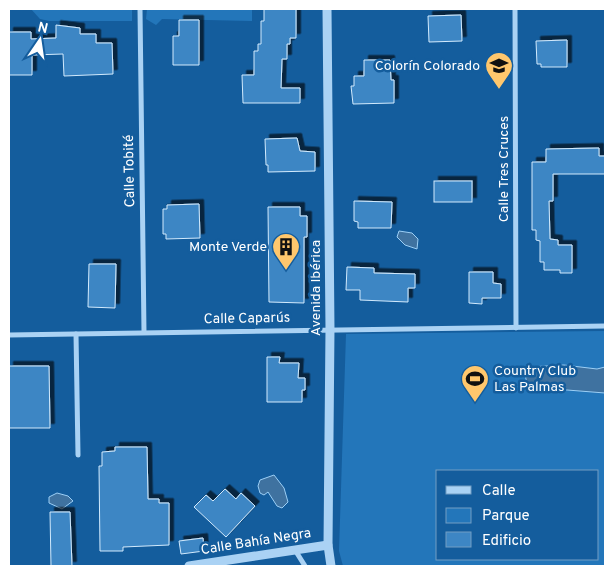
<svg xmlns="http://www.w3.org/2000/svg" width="614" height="575" font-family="Overpass,sans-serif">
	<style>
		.green { fill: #2376ba; fill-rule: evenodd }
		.water { fill: #3f72a0; stroke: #9ccff6 }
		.building { fill: #3d86c4; stroke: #d2eafd; filter: url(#shadow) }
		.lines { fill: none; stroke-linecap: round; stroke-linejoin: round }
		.minor { stroke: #aad2f4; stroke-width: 5 }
		.tertiary { stroke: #aad2f4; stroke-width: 9 }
		.labels { text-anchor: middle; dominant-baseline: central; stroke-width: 5; stroke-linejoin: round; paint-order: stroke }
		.poi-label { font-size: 14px; fill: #fff; stroke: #145d9d; text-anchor: end }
		.street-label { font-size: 14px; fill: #fff; stroke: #145d9d }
	</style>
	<defs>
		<filter id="shadow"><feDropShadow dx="4.5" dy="-4.5" stdDeviation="0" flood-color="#0009"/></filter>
	</defs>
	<rect width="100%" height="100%" fill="#145d9d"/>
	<g class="green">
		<path d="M31 9H132V21H49L40 19Z"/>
		<path d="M147 9H252V21L162 19 156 25 146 19Z"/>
		<path d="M605 331V566H343L339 551 346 334ZM438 471H598V559H438Z"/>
	</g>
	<g class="water">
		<path d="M399 231 412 233 418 239 417 249 405 245 397 237Z"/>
		<path d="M564 365 597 369 605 367V393L529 387C525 379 524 374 529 367Z"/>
		<path d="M274 475 284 488 288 502 282 508 277 506 268 492 264 495 260 493 258 486 260 480Z"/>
		<path d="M57 493 68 496 73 501 62 509 49 503V497Z"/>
	</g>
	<g class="building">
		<path d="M264 9H296V38H290V44H287V59H282L281 88H300V103H243L242 75H254V51H258V44H261V21H264Z"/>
		<path d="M461 15 462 41 429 42 428 16Z"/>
		<path d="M179 20H199V65H173V36H179Z"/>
		<path d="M56 25 80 28V34H96V43H112L113 74 64 76 63 54 32 55V75H9V32H31V39L56 38Z"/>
		<path d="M567 40V67H541V64H537L536 41Z"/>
		<path d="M364 60H390L391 80H394V103L353 104 351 86H354V76H364Z"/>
		<path d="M297 138 300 151 315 152V171L268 172V165H266L265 139Z"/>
		<path d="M599 148V156H605V174H553V201H549L550 239 558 240V245H572V273H560V270H544V262H540V241L536 240V230H532V162H546V149Z"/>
		<rect x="434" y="181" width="38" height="21"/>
		<path d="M354 201 392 202 391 228H358V222L354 221Z"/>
		<path d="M199 204 200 238 166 239V234H163V209H167V205Z"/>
		<path d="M268 207H300V216H307V237H304V303L269 302Z"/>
		<path d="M89 264H116L115 308 88 307Z"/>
		<path d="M347 267 374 268V273L415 274V288H408V302L360 300V290H346Z"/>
		<path d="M469 272H493V283L501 284V298H482V304L469 303Z"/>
		<path d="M267 357H280L279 363H299L298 378H305V390H302V402H267Z"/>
		<path d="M9 366H49L50 428H9Z"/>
		<path d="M115 447H147L148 499H159V503H169V545L123 547V551H100L99 466H102V452L115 451Z"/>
		<path d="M225 489 236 499 241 493 255 506 226 537 194 507 206 495 213 501Z"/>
		<path d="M50 512H70L72 566H51Z"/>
		<path d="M203 538 204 551 181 554 179 541Z"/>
	</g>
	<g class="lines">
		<g class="minor">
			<path d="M140 9 144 332"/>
			<path d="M515 9 516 328"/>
			<path d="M76 334 78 455"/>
			<path d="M9 335 605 326"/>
			<path d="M295 550 305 566"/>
		</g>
		<g class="tertiary">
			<path d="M327 9 330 329 328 545 331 566"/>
			<path d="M189 566 328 545"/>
		</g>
	</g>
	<defs>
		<symbol id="school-pin" viewBox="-11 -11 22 30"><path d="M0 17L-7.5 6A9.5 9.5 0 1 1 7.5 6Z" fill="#ffc76d" stroke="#145d9d"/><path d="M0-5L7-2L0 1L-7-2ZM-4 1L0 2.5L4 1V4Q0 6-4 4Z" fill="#111"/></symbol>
		<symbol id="building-pin" viewBox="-11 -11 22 30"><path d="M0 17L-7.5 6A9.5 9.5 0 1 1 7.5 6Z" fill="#ffc76d" stroke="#145d9d"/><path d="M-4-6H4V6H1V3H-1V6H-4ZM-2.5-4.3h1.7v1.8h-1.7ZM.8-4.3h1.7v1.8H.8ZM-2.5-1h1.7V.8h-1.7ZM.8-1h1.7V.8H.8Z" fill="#111"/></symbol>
		<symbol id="stadium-pin" viewBox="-11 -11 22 30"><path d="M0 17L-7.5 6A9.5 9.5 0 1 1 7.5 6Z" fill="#ffc76d" stroke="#145d9d"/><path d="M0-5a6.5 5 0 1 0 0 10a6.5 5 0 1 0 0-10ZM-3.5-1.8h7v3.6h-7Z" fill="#111"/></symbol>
	</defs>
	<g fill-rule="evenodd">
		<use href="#school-pin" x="483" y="50" width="32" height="43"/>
		<use href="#building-pin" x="270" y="231" width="32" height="43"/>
		<use href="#stadium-pin" x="459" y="363" width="32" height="43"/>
	</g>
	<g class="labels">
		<g class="poi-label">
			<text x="480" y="66">Colorín Colorado</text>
			<text x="267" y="247">Monte Verde</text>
			<text x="494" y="371" text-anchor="start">Country Club<tspan x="494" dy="16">Las Palmas</tspan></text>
		</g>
		<g class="street-label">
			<text transform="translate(504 169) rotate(-90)">Calle Tres Cruces</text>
			<text transform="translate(130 171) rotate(-91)">Calle Tobité</text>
			<text transform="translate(316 288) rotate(-90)">Avenida Ibérica</text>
			<text transform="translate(247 319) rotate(-1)">Calle Caparús</text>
			<text transform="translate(256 542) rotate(-9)">Calle Bahía Negra</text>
		</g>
	</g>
	<rect width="614" height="575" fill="none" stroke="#ffffff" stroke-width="20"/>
	<rect x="436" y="470" width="162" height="90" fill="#145d9d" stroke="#729ec4"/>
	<rect x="446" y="486" width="25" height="8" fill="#aad2f4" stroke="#729ec4"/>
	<text x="482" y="495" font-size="15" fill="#ffffff">Calle</text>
	<rect x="446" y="508" width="25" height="15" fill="#2376ba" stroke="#729ec4"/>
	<text x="482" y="520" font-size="15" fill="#ffffff">Parque</text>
	<rect x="446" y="532" width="25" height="15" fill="#3d86c4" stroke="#729ec4"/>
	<text x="482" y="545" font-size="15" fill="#ffffff">Edificio</text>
	<g transform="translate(40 40) rotate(13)" stroke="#145d9d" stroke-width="4" paint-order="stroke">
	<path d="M0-4L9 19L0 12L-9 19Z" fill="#ffffff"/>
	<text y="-8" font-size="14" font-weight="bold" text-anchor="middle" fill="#ffffff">N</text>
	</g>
</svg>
